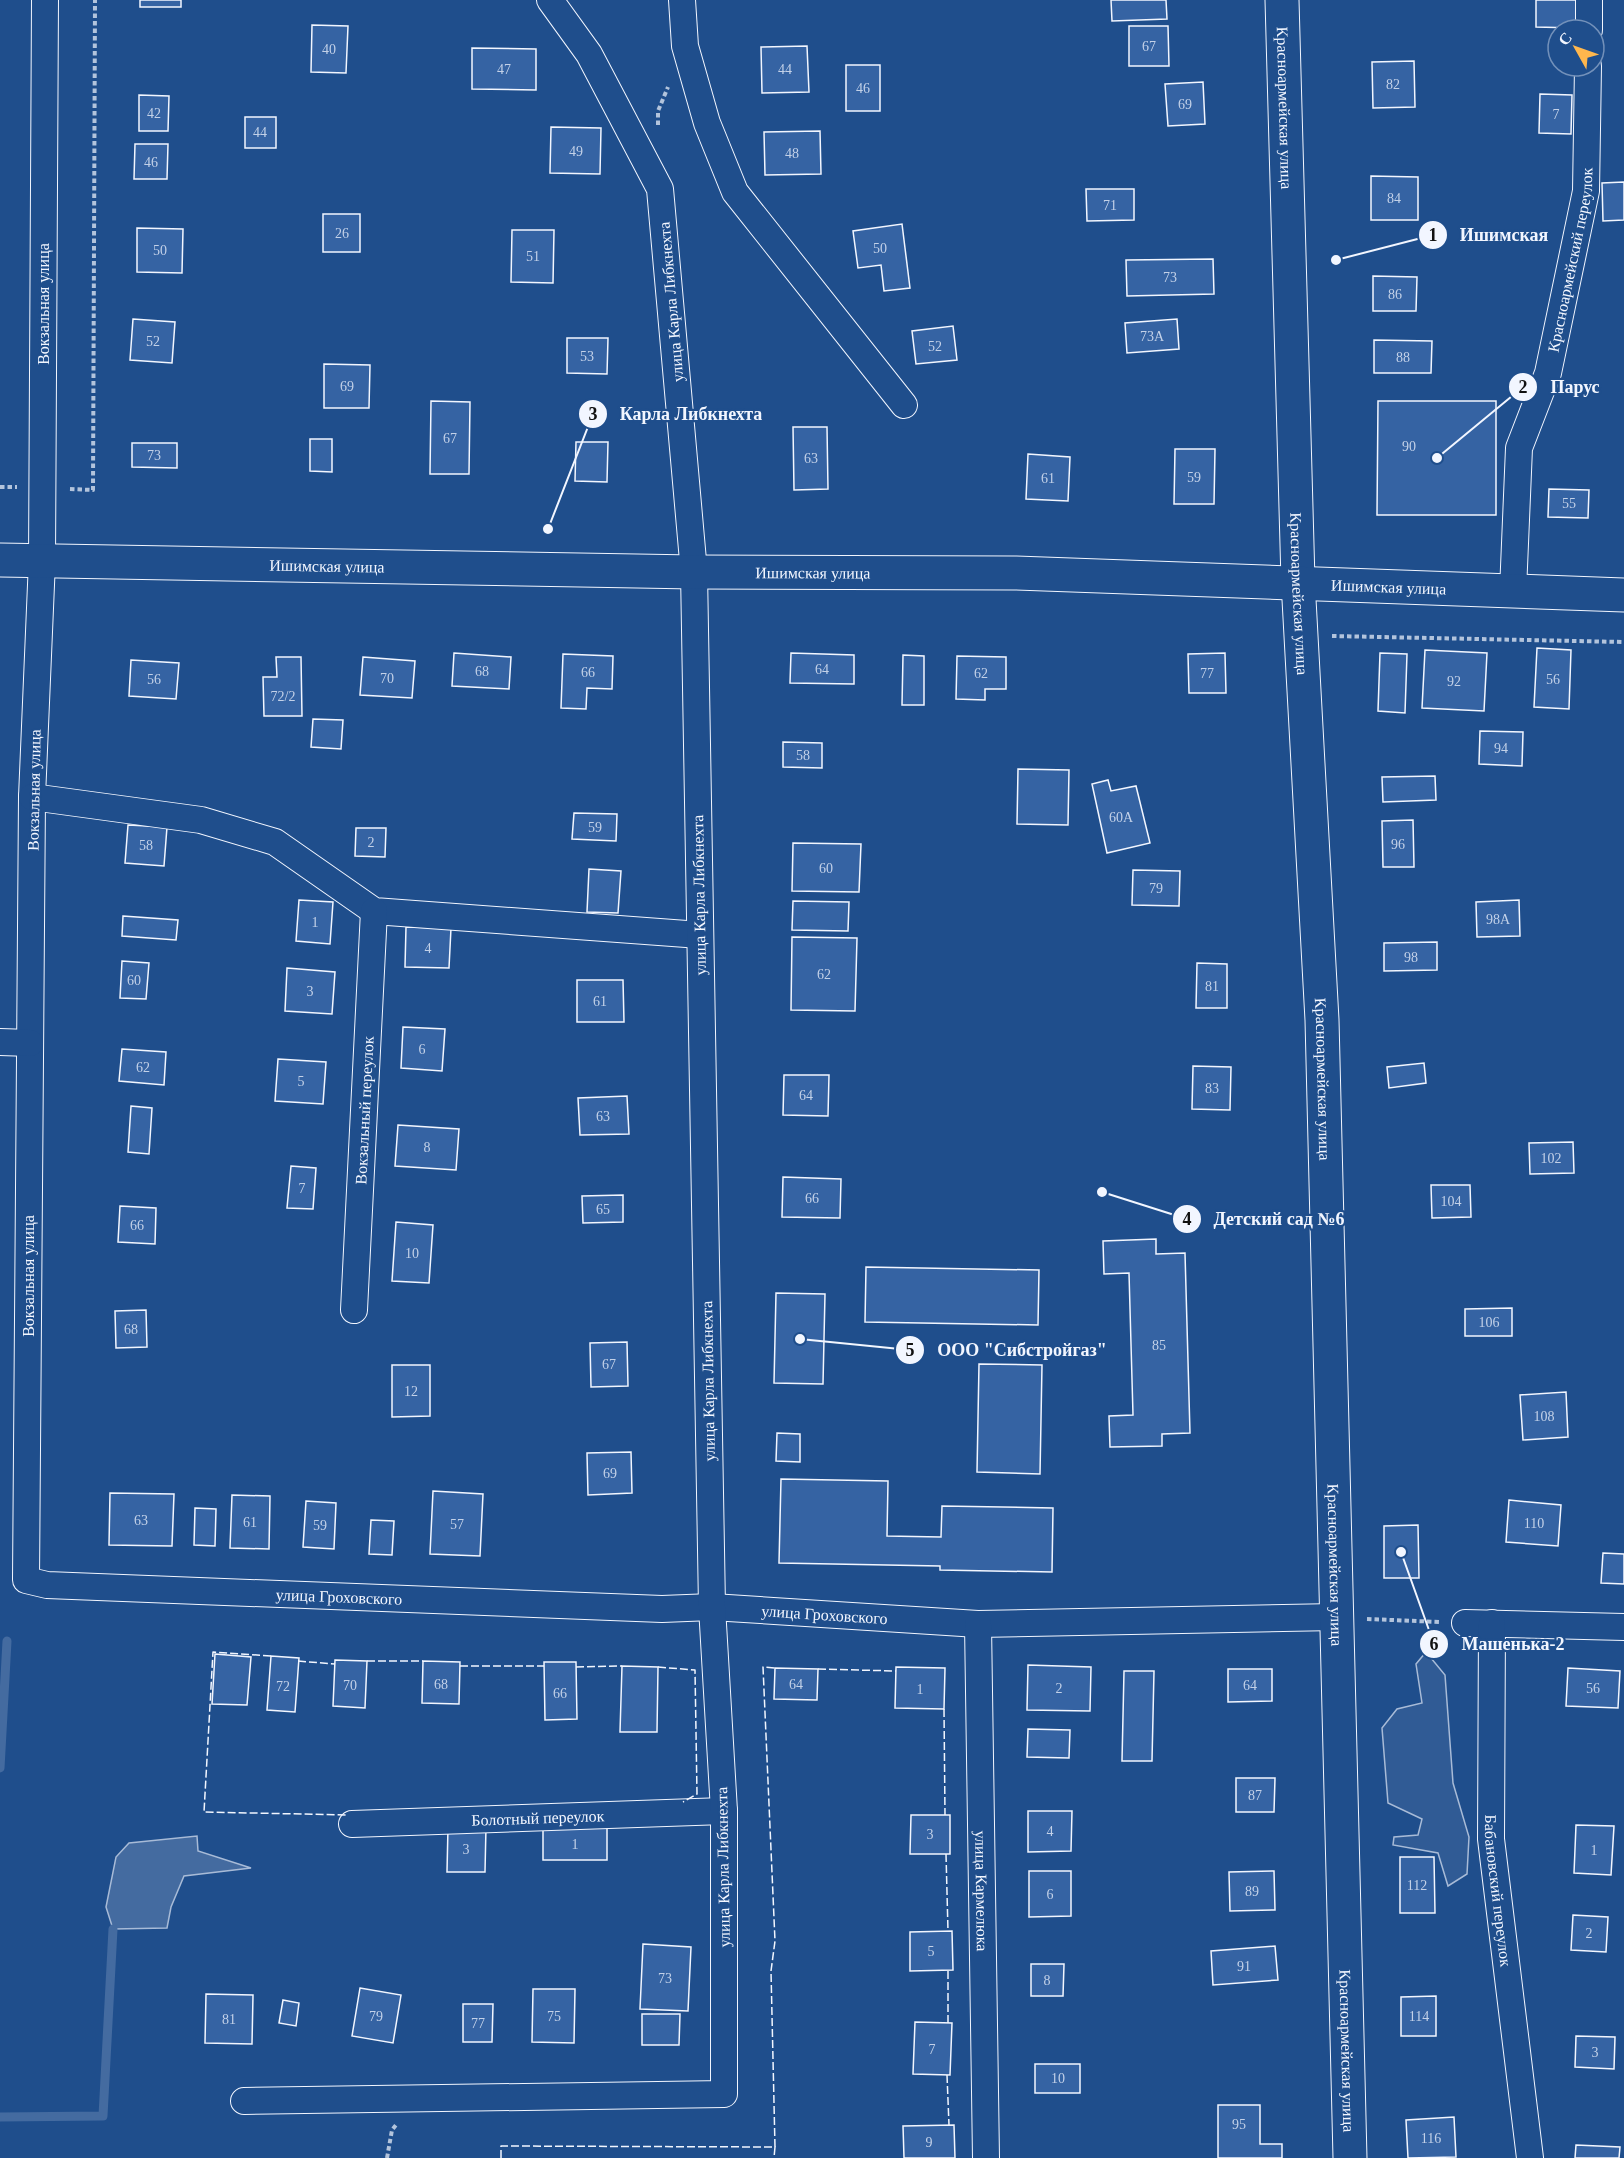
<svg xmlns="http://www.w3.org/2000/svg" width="1624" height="2158" font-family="'Times New Roman',serif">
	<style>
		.built { fill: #305b95; stroke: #a8bbd7; stroke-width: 1.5 }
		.water { fill: #446ba0; stroke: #a8bbd7; stroke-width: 1.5 }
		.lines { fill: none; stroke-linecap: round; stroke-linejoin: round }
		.stream { stroke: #446ba0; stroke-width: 9 }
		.building { fill: #3563a3; stroke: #f2f6ff; stroke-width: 1.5 }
		.street-casing { stroke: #f2f6ff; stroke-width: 28 }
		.secondary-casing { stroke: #f2f6ff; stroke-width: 35 }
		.path { stroke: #b3c4dc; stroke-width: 4; stroke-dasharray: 4.5 3; stroke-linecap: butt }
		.street { stroke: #1f4e8c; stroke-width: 26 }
		.secondary { stroke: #1f4e8c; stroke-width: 33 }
		.fence { stroke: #f2f6ff; stroke-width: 1.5; stroke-dasharray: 8 3; stroke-linecap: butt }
		.labels { text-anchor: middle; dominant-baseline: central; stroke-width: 4.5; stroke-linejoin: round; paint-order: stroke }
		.number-label { font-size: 14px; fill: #c3d1e8 }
		.street-label { font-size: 16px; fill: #f2f6ff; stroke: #1f4e8c }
		.leader { fill: none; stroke: #f2f6ff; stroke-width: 2 }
		.callout-dot { fill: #f2f6ff; stroke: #1f4e8c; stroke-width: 2 }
		.mark-label { font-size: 18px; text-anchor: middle; font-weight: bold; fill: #111 }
		.callout-label { font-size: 18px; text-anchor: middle; font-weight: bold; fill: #f2f6ff; stroke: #1f4e8c; stroke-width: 4.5; stroke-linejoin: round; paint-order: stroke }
	</style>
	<rect width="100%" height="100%" fill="#1f4e8c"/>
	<path class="built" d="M1426 1652 1445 1675 1453 1783 1469 1837 1467 1874 1448 1886 1438 1853 1393 1845 1394 1837 1418 1835 1422 1819 1388 1803 1382 1728 1397 1709 1422 1703 1416 1664Z"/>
	<path class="water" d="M197 1836 198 1851 251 1868 184 1876 171 1907 167 1928 113 1929 106 1907 116 1857 129 1843Z"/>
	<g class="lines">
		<g class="stream">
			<path d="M0 1768 7 1641"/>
			<path d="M0 2117 103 2116 113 1929"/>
		</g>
	</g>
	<g class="building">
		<rect x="140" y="0" width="41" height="7"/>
		<path d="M1111 0H1166L1167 19 1112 21Z"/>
		<path d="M1536 0H1577L1576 28 1536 27Z"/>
		<path d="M312 25 348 26 346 73 311 72Z"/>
		<path d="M1129 26H1168L1169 66H1129Z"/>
		<path d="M807 46 809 92 762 93 761 47Z"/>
		<path d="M472 48 536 49V90L472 89Z"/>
		<path d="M1414 61 1415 107 1373 108 1372 62Z"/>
		<rect x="846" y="65" width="34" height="46"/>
		<path d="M1203 82 1205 124 1168 126 1165 84Z"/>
		<path d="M1540 94 1572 95 1571 134 1539 133Z"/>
		<path d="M139 95 169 96 168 131H139Z"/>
		<rect x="245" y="117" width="31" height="31"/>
		<path d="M551 127 601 128 600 174 550 173Z"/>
		<path d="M820 131 821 174 765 175 764 132Z"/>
		<path d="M135 144H168L167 179H134Z"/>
		<path d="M1371 176 1418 177V220H1371Z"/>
		<path d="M1624 182V220L1603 221 1602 183Z"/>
		<path d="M1086 189H1134V220L1087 221Z"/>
		<rect x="323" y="214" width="37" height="38"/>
		<path d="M902 224 910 288 884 291 881 265 858 268 853 231Z"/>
		<path d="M137 228 183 229 182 273 137 272Z"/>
		<path d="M512 230H554L553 283 511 282Z"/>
		<path d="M1213 259 1214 294 1127 296 1126 260Z"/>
		<path d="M1373 276 1417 277 1416 311H1373Z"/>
		<path d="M133 319 175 322 172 363 130 360Z"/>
		<path d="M1177 319 1179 349 1127 353 1125 323Z"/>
		<path d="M953 326 957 360 916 364 912 331Z"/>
		<path d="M567 338H608L607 374 567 373Z"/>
		<path d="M1374 340 1432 341 1431 373H1374Z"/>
		<path d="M324 364 370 365 369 408H324Z"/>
		<path d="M431 401 470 402 469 474H430Z"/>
		<path d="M1378 401H1496V515H1377Z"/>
		<path d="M793 427H827L828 489 794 490Z"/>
		<path d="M310 439H332V472L310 471Z"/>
		<path d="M576 442H608L607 482 575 481Z"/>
		<path d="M132 443H177V468L132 467Z"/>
		<path d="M1175 449H1215L1214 504H1174Z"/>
		<path d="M1028 454 1070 457 1068 501 1026 499Z"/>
		<path d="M1549 489 1589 490 1588 518 1548 517Z"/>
		<path d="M1537 648 1571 650 1569 709 1534 707Z"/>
		<path d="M1425 650 1487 653 1484 711 1422 708Z"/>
		<path d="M454 653 511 657 509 689 452 686Z"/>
		<path d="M791 653 854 655V684L790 683Z"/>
		<path d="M1225 653 1226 693H1189L1188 654Z"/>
		<path d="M1380 653 1407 654 1405 713 1378 711Z"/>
		<path d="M563 654 613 656 612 689 587 688 586 709 561 708Z"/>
		<path d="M903 655 924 656V705H902Z"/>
		<path d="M957 656 1006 657V689H985V700L956 699Z"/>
		<path d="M276 657H301L302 716H264L263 677H277Z"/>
		<path d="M363 657 415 661 412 698 360 695Z"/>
		<path d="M131 660 179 663 176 699 129 696Z"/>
		<path d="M313 719 343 720 341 749 311 747Z"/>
		<path d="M1480 731 1523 732 1522 766 1479 764Z"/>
		<path d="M783 742 822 743V768L783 767Z"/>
		<path d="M1018 769 1069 770 1068 825 1017 824Z"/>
		<path d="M1435 776 1436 800 1383 802 1382 777Z"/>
		<path d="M1108 780 1111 791 1136 786 1150 843 1107 853 1092 784Z"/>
		<path d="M574 813 617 814 616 841 572 839Z"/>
		<path d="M1413 820 1414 867H1383L1382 821Z"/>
		<path d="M128 825 167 827 164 866 125 863Z"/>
		<path d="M356 828H386L385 857 355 856Z"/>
		<path d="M793 843 861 844 859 892 792 891Z"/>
		<path d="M589 869 621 871 618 913 587 912Z"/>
		<path d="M1133 870 1180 871 1179 906 1132 905Z"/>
		<path d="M299 900 333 902 330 944 296 941Z"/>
		<path d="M1519 900 1520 936 1477 937 1476 902Z"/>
		<path d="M793 901 849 902 848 931 792 930Z"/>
		<path d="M123 916 178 920 176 940 122 936Z"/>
		<path d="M406 927 451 928 449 968 405 967Z"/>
		<path d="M792 937 857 938 855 1011 791 1010Z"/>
		<path d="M1437 942V970L1384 971V943Z"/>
		<path d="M122 961 149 963 146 999 120 998Z"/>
		<path d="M1197 963 1227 964V1008H1196Z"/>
		<path d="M287 968 335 972 332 1014 285 1011Z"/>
		<path d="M577 980H623L624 1022H577Z"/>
		<path d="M403 1027 445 1029 442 1071 401 1068Z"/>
		<path d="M122 1049 166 1052 164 1085 119 1081Z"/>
		<path d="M278 1059 326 1062 323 1104 275 1101Z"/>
		<path d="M1424 1063 1426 1083 1389 1088 1387 1067Z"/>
		<path d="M1193 1066 1231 1067 1230 1110 1192 1109Z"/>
		<path d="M784 1075H829L828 1116 783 1115Z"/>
		<path d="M627 1096 629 1134 580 1135 578 1098Z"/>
		<path d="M131 1106 152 1108 149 1154 128 1152Z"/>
		<path d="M398 1125 459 1129 456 1170 395 1166Z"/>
		<path d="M1573 1142 1574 1173 1530 1174 1529 1143Z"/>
		<path d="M291 1166 316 1168 313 1209 287 1208Z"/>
		<path d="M783 1177 841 1179 840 1218 782 1217Z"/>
		<path d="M1431 1185H1470L1471 1217 1432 1218Z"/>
		<path d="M623 1195V1222L583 1223 582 1196Z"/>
		<path d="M120 1206 156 1208 155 1244 118 1242Z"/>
		<path d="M396 1222 433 1225 429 1283 392 1281Z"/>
		<path d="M1156 1239V1254L1185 1253 1190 1433 1162 1434V1446L1110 1447 1109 1416 1133 1415 1129 1273 1104 1274 1103 1241Z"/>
		<path d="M866 1267 1039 1270 1038 1325 865 1322Z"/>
		<path d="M776 1293 825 1294 823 1384 774 1383Z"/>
		<path d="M1512 1308V1336H1465V1309Z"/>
		<path d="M146 1310 147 1347 116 1348 115 1311Z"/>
		<path d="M627 1342 628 1386 591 1387 590 1343Z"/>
		<path d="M979 1364 1042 1365 1040 1474 977 1472Z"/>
		<path d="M392 1365H430V1416L392 1417Z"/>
		<path d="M1566 1392 1568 1437 1523 1440 1520 1395Z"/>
		<path d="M777 1433 800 1434V1462L776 1461Z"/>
		<path d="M631 1452 632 1493 588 1495 587 1453Z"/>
		<path d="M781 1479 888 1481 887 1536 941 1537 942 1506 1053 1508 1052 1572 940 1570V1566L779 1563Z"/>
		<path d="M433 1491 483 1494 480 1556 430 1554Z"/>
		<path d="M110 1493 174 1494 172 1546 109 1545Z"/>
		<path d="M232 1495 270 1496 269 1549 230 1548Z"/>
		<path d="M1509 1500 1561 1505 1558 1546 1506 1542Z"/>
		<path d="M306 1501 336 1503 334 1549 303 1547Z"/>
		<path d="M195 1508 216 1509 215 1546 194 1545Z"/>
		<path d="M371 1520 394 1521 392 1555 369 1554Z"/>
		<path d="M1418 1525 1419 1578H1384V1526Z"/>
		<path d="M1603 1553 1624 1554V1584L1601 1583Z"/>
		<path d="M215 1654 251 1657 247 1705 212 1704Z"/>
		<path d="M271 1656 299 1658 295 1712 267 1710Z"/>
		<path d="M335 1660 367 1661 365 1708 333 1706Z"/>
		<path d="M423 1661 460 1662 459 1704 422 1703Z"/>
		<path d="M544 1662H576L577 1719 545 1720Z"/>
		<path d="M1028 1665 1091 1667 1090 1711 1027 1710Z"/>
		<path d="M622 1666 658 1667 657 1732H620Z"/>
		<path d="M896 1667 945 1668 944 1709 895 1708Z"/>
		<path d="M775 1668 818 1669 817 1700 774 1699Z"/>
		<path d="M1568 1668 1620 1671 1618 1708 1566 1706Z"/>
		<path d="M1228 1669H1272V1701L1228 1702Z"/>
		<path d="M1124 1671H1154L1152 1761H1122Z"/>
		<path d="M1028 1729 1070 1730 1069 1758 1027 1757Z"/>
		<path d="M1236 1778H1275L1274 1812H1236Z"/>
		<path d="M1028 1811H1072L1071 1851 1028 1852Z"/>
		<path d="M911 1815H950V1854H910Z"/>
		<path d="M1576 1825 1614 1826 1611 1875 1574 1873Z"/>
		<path d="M448 1827H486L485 1872H447Z"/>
		<path d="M607 1827V1860H543V1828Z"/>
		<path d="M1400 1857H1434L1435 1913H1400Z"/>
		<path d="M1029 1871H1071V1916L1029 1917Z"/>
		<path d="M1274 1871 1275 1910 1230 1911 1229 1872Z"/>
		<path d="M1573 1915 1608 1917 1606 1952 1571 1950Z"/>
		<path d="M952 1931 953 1970 910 1971V1932Z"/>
		<path d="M643 1944 691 1947 688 2011 640 2009Z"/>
		<path d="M1275 1946 1278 1980 1213 1985 1211 1951Z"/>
		<path d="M1031 1964H1064L1063 1996H1031Z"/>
		<path d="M360 1988 401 1995 393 2043 352 2036Z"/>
		<path d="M533 1989H575L574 2043 532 2042Z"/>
		<path d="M206 1994 253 1995 252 2044 205 2043Z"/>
		<path d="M1436 1996V2036H1401V1997Z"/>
		<path d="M283 2000 299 2003 296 2026 279 2023Z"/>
		<path d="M463 2004H493L492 2042H463Z"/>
		<path d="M642 2014H680L679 2045H642Z"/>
		<path d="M915 2022 952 2023 950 2075 913 2074Z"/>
		<path d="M1576 2036 1615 2037 1614 2069 1575 2067Z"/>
		<rect x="1035" y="2064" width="45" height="29"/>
		<path d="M1218 2105H1260V2144H1282V2158H1218Z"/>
		<path d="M1454 2117 1456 2157 1408 2158 1406 2120Z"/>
		<path d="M954 2125 955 2158H904L903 2126Z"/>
		<path d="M1576 2145 1620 2147 1619 2158H1575Z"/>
	</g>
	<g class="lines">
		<defs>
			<g id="street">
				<path id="s1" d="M45 0 42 561 32 797 26 1580 47 1585 662 1609 712 1607 978 1624 1336 1617"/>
				<path d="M682 0 685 46 707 123 735 192 904 405"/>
				<path d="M1589 30V0"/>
				<path id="s2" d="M1513 591 1519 448 1548 373 1586 191 1588 66"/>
				<path d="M32 797 201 820 275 842 374 911 700 935"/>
				<path d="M0 1042 30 1043"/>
				<path id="s3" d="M354 1310 374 911"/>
				<path d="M1465 1623 1624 1627"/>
				<path id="s4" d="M1492 1623 1491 1839 1530 2158"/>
				<path id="s5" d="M978 1624 986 2158"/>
				<path id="s6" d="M352 1824 724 1811"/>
				<path d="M244 2101 724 2094V1811L712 1607 694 572 660 189 589 54 550 0"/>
			</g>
			<g id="secondary">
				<path id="s7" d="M1282 0 1298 581 1322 1020 1350 2158"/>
				<path id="s8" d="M0 560 694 572 1016 573 1624 595"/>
			</g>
		</defs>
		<use href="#street" class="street-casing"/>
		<use href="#secondary" class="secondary-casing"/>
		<g class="path">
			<path d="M658 125V111L668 87"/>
			<path d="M0 487H17"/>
			<path d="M70 489 93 490 95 0"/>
			<path d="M1332 636 1624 642"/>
			<path d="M1367 1619 1440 1622"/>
			<path d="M387 2158 392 2130 396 2125"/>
		</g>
		<use href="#street" class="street"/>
		<use href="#secondary" class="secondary"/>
		<g class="fence">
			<path d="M271 1656 213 1652 204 1812 348 1815"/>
			<path d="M298 1661 335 1664"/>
			<path d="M367 1661H423"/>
			<path d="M460 1666H544"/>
			<path d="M576 1667 622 1666"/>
			<path d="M658 1667 695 1670 697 1794 683 1802"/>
			<path d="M818 1669 896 1671"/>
			<path d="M944 1709 945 1815"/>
			<path d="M946 1854 948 1931"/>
			<path d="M948 2023V1970"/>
			<path d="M947 2075 949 2125"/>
			<path d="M775 2147 771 1971 775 1941 763 1667 775 1668"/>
			<path d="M501 2158V2146L775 2147 774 2158"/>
		</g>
	</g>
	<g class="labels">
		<g class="number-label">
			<text x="1149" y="46">67</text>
			<text x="329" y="49">40</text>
			<text x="504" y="69">47</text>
			<text x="785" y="69">44</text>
			<text x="1393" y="84">82</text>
			<text x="863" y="88">46</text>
			<text x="1185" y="104">69</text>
			<text x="154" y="113">42</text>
			<text x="1556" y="114">7</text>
			<text x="260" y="132">44</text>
			<text x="576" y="151">49</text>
			<text x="792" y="153">48</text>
			<text x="151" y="162">46</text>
			<text x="1394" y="198">84</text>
			<text x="1110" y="205">71</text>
			<text x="342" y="233">26</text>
			<text x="880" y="248">50</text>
			<text x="160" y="250">50</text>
			<text x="533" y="256">51</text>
			<text x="1170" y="277">73</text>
			<text x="1395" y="294">86</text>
			<text x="1152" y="336">73А</text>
			<text x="153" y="341">52</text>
			<text x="935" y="346">52</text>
			<text x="587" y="356">53</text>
			<text x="1403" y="357">88</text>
			<text x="347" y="386">69</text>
			<text x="450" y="438">67</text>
			<text x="1409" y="446">90</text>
			<text x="154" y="455">73</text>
			<text x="811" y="458">63</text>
			<text x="1194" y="477">59</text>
			<text x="1048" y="478">61</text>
			<text x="1569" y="503">55</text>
			<text x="822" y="669">64</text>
			<text x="482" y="671">68</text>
			<text x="588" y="672">66</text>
			<text x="981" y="673">62</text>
			<text x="1207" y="673">77</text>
			<text x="387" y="678">70</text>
			<text x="154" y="679">56</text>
			<text x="1553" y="679">56</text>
			<text x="1454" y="681">92</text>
			<text x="283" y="696">72/2</text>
			<text x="1501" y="748">94</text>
			<text x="803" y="755">58</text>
			<text x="1121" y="817">60А</text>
			<text x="595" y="827">59</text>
			<text x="371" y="842">2</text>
			<text x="1398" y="844">96</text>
			<text x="146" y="845">58</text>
			<text x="826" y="868">60</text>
			<text x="1156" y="888">79</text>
			<text x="1498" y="919">98А</text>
			<text x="315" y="922">1</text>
			<text x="428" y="948">4</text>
			<text x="1411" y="957">98</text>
			<text x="824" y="974">62</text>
			<text x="134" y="980">60</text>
			<text x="1212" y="986">81</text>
			<text x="310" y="991">3</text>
			<text x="600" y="1001">61</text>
			<text x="422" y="1049">6</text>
			<text x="143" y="1067">62</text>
			<text x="301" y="1081">5</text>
			<text x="1212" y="1088">83</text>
			<text x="806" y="1095">64</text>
			<text x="603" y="1116">63</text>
			<text x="427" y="1147">8</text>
			<text x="1551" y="1158">102</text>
			<text x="302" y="1188">7</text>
			<text x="812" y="1198">66</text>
			<text x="1451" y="1201">104</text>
			<text x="603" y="1209">65</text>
			<text x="137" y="1225">66</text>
			<text x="412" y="1253">10</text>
			<text x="1489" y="1322">106</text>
			<text x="131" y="1329">68</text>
			<text x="1159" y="1345">85</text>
			<text x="609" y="1364">67</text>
			<text x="411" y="1391">12</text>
			<text x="1544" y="1416">108</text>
			<text x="610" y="1473">69</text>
			<text x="141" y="1520">63</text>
			<text x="250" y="1522">61</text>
			<text x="1534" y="1523">110</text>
			<text x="457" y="1524">57</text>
			<text x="320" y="1525">59</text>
			<text x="441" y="1684">68</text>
			<text x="796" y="1684">64</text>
			<text x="350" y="1685">70</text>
			<text x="1250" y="1685">64</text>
			<text x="283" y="1686">72</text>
			<text x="1059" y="1688">2</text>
			<text x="1593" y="1688">56</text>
			<text x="920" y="1689">1</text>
			<text x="560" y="1693">66</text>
			<text x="1255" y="1795">87</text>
			<text x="1050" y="1831">4</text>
			<text x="930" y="1834">3</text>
			<text x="575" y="1844">1</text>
			<text x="466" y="1849">3</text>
			<text x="1594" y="1850">1</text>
			<text x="1417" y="1885">112</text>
			<text x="1252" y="1891">89</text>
			<text x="1050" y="1894">6</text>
			<text x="1589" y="1933">2</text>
			<text x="931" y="1951">5</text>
			<text x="1244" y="1966">91</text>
			<text x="665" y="1978">73</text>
			<text x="1047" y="1980">8</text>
			<text x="376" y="2016">79</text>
			<text x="554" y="2016">75</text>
			<text x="1419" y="2016">114</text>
			<text x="229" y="2019">81</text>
			<text x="478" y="2023">77</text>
			<text x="932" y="2049">7</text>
			<text x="1595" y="2052">3</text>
			<text x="1058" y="2078">10</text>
			<text x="1239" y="2124">95</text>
			<text x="1431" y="2138">116</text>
			<text x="929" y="2142">9</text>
		</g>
		<g class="street-label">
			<text stroke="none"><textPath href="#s7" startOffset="108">Красноармейская улица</textPath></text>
			<text stroke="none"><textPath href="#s2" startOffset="339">Красноармейский переулок</textPath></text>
			<text transform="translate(671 302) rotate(-95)">улица Карла Либкнехта</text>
			<text transform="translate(43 304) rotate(-90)">Вокзальная улица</text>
			<text stroke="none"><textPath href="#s8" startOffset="327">Ишимская улица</textPath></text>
			<text stroke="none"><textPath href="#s8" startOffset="813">Ишимская улица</textPath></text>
			<text stroke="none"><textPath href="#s8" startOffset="1389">Ишимская улица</textPath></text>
			<text stroke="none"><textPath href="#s7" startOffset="594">Красноармейская улица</textPath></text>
			<text transform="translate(34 790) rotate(-89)">Вокзальная улица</text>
			<text transform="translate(699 895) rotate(-91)">улица Карла Либкнехта</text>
			<text stroke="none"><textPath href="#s7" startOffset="1080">Красноармейская улица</textPath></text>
			<text stroke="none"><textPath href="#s3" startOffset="200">Вокзальный переулок</textPath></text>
			<text transform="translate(28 1276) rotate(-90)">Вокзальная улица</text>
			<text transform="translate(708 1381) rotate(-91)">улица Карла Либкнехта</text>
			<text stroke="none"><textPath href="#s7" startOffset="1566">Красноармейская улица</textPath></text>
			<text stroke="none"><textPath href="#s1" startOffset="1894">улица Гроховского</textPath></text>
			<text stroke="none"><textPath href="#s1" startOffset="2380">улица Гроховского</textPath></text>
			<text stroke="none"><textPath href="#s6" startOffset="186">Болотный переулок</textPath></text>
			<text transform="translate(723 1867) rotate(-91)">улица Карла Либкнехта</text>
			<text stroke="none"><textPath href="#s5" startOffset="267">улица Кармелюка</textPath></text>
			<text stroke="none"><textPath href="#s4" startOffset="268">Бабановский переулок</textPath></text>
			<text stroke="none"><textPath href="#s7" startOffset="2052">Красноармейская улица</textPath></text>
		</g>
	</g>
	<path class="leader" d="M1336 260L1433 235M1437 458L1523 387M548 529L593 414M1102 1192L1187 1219M800 1339L910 1350M1401 1552L1434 1644"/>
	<g class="callout-dot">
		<circle cx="1336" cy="260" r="6"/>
		<circle cx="1437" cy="458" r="6"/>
		<circle cx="548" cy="529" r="6"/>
		<circle cx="1102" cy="1192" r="6"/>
		<circle cx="800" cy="1339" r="6"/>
		<circle cx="1401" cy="1552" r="6"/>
		<circle cx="1433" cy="235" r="15"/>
		<circle cx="1523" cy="387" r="15"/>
		<circle cx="593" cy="414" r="15"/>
		<circle cx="1187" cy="1219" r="15"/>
		<circle cx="910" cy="1350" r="15"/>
		<circle cx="1434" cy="1644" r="15"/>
	</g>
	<g class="mark-label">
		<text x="1433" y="241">1</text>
		<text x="1523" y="393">2</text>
		<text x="593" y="420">3</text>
		<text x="1187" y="1225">4</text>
		<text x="910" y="1356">5</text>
		<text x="1434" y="1650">6</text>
	</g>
	<g class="callout-label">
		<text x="1504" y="241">Ишимская</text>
		<text x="1575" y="393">Парус</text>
		<text x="691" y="420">Карла Либкнехта</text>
		<text x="1279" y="1225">Детский сад №6</text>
		<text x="1022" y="1356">ООО "Сибстройгаз"</text>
		<text x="1513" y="1650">Машенька-2</text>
	</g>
	<g transform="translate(1576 48) rotate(310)"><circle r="28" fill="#1f4e8c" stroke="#7391ba" stroke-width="1.5"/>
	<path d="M0-4.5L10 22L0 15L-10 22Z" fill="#ffb74d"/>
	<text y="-9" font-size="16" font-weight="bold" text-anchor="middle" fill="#f2f6ff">С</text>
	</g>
</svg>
